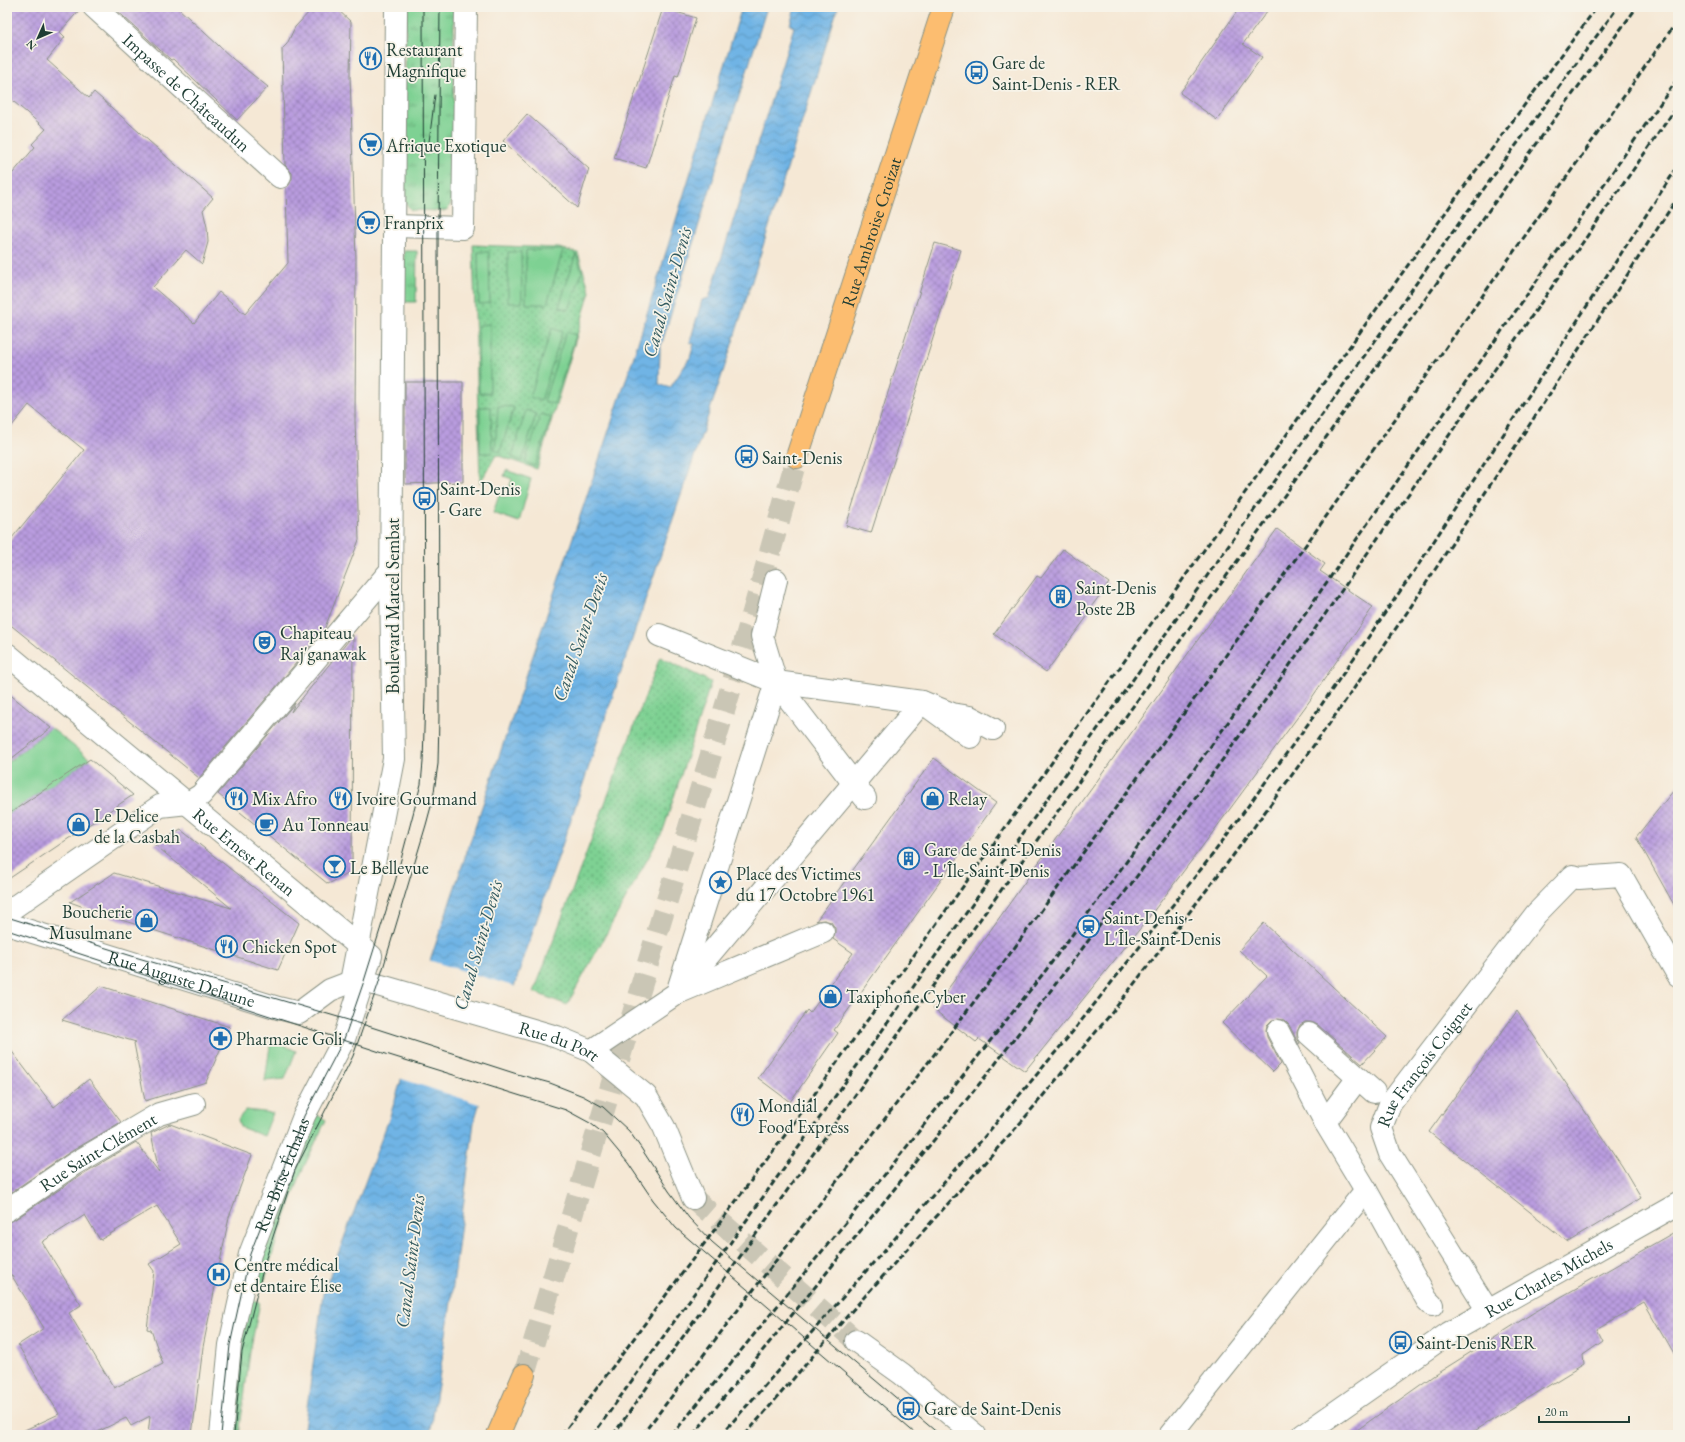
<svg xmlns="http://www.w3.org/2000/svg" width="1685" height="1442" font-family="'EB Garamond',serif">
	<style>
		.grass { fill: url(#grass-tufts); stroke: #4e8764 }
		.park { fill: url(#park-dots); stroke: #4e8764 }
		.garden { fill: #7ed193; stroke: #4e8764 }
		.water { fill: url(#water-waves); stroke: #48788c }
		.pier { fill: #f5e8d5 }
		.building { fill: url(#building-cross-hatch); fill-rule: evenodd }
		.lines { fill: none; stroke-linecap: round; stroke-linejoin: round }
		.minor-tunnel { stroke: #cac6b5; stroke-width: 22; stroke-dasharray: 22 11; stroke-linecap: butt }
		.major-tunnel { stroke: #cac6b5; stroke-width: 22; stroke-dasharray: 22 11; stroke-linecap: butt }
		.minor-casing { stroke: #8a9284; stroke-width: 24 }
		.major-casing { stroke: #8a9284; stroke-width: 24 }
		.minor { stroke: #fff; stroke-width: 22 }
		.major { stroke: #fcbd6f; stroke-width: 22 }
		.tram { stroke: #1f3d34; stroke-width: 1 }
		.rail { stroke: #1f3d34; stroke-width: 3; stroke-dasharray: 6 3; stroke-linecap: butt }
		.labels { text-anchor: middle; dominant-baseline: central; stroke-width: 3.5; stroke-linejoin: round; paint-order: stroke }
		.poi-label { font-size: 18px; fill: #1f3d34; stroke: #f7f3e8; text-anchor: start }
		.street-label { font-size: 18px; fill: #1f3d34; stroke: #f7f3e8 }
		.water-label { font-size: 19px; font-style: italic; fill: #335b60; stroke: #f7f3e8 }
	</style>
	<defs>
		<pattern id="grass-tufts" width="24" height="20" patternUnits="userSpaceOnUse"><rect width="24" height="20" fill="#7ed193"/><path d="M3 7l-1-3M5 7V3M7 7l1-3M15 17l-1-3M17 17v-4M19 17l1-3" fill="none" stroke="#67ab79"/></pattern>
		<pattern id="park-dots" width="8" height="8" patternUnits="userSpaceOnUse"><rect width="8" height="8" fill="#7ed193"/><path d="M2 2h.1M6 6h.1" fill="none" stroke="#67ab79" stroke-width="1.8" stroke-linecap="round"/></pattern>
		<pattern id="water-waves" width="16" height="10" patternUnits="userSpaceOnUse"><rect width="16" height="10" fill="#70b4e5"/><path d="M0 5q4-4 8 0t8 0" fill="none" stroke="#5b94ba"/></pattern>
		<pattern id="building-cross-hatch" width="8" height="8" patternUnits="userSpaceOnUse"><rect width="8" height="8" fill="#b99cdf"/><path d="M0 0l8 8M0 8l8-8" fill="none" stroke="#9680b6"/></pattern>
	</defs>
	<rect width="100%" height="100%" fill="#f7f3e8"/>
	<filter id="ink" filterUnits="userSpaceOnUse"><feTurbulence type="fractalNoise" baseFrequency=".025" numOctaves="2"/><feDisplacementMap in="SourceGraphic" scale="8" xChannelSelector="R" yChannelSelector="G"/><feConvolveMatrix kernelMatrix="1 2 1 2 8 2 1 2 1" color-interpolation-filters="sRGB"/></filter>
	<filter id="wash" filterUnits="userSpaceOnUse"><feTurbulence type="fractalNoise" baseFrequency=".012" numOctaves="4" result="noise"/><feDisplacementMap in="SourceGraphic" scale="16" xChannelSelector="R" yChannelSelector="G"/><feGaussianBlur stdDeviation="0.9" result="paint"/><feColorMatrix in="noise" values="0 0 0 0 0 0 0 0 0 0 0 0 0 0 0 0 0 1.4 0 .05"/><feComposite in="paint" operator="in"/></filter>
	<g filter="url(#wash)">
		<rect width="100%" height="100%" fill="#f5e8d5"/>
		<g class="grass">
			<path d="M406 7H454L453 199 448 209 443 211 411 210 404 201Z"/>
			<path d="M404 251H417L416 302H404Z"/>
			<path d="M315 1114 326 1120 302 1171 277 1239 263 1286 250 1283Z"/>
			<path d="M248 1299 260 1302 250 1352 239 1435H227Z"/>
		</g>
		<g class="park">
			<path d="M473 245 559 248 578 253 590 292 537 469 496 455 480 483Z"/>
			<path d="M660 657 711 682 663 831 567 1005 534 992Z"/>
		</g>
		<g class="garden">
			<path d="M526 250H563L547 304H526Z"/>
			<path d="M478 252H489L490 303 479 304Z"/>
			<path d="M508 252H521L522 303H508Z"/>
			<path d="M576 254 582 272 569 310 559 307Z"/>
			<path d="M490 324V393H479L478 325Z"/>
			<path d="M552 328 562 332 541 401 530 397Z"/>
			<path d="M566 332 576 335 554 404 544 401Z"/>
			<path d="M498 406 514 407 500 452 495 450Z"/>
			<path d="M480 407H491L492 453H480Z"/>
			<path d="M526 410 536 414 522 461 512 457Z"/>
			<path d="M541 414 551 417 535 466 525 462Z"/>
			<path d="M506 470 531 479 519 522 493 513 499 495 505 497 507 495 512 479 504 476Z"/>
			<path d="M51 728 90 759 7 815V763Z"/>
			<path d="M271 1039 296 1051 285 1079 265 1081Z"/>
			<path d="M246 1110 273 1113 264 1136 240 1127 238 1119Z"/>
		</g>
		<path class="water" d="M742 7H767L660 349 659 384 670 388 690 358 694 344 690 342 702 300 709 298 794 27 790 25 795 7H838L729 354 514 987 474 1122 450 1309 430 1435H303L323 1294 389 1119 400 1084 429 964 632 362Z"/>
		<path class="pier" d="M428 960 516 987 482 1105 399 1078Z"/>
		<g id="blocks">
			<g class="building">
				<path d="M7 7H82L60 32 65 37 47 60 89 98 94 92 213 198 203 210 207 227 208 242 202 264 186 250 153 287 194 323 219 292 245 314 288 263 286 188 289 185 292 179V173L285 165 282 49 287 44 295 27 314 7H335L351 22 350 75 356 259 355 420 359 540 324 630 199 778 7 622V544L84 450 29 405 7 432V180L35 147 32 144 46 129 7 96Z"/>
				<path d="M113 7H177L233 59 268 87 237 120 173 59 171 60Z"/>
				<path d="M1240 7H1270L1243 44 1262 57 1217 120 1180 93Z"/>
				<path d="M663 8 696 18 678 77 675 76 646 168 614 158Z"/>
				<path d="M527 114 589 169 577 208 503 141Z"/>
				<path d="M935 243 961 250 871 533 846 526Z"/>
				<path d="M405 382H463V482L405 484Z"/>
				<path d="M1277 529 1325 564 1320 571 1373 607 1311 699 1210 836 1143 925 1025 1071 979 1039 976 1042 933 1009 967 963Z"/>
				<path d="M1063 549 1109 583 1088 611 1090 613 1046 672 994 634 1037 576 1041 578Z"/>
				<path d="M353 635 352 872 328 884 218 794 295 703 291 712Z"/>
				<path d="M7 692 51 728 7 762Z"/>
				<path d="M934 758 996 803 834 1030 838 1033 790 1102 758 1078 807 1010 810 1013 853 953 833 939 835 933V928L831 922 824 920 816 921Z"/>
				<path d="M90 759 133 795 7 880V815Z"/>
				<path d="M1678 785V912L1636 837Z"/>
				<path d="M181 830 299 923 278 970 106 915 70 902 114 873 231 908 154 844Z"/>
				<path d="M1264 923 1387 1037 1362 1064 1318 1025 1311 1022H1305L1300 1025 1297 1032V1038L1300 1043 1299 1045 1289 1025 1284 1020 1278 1019 1272 1020 1267 1025 1266 1030 1267 1037 1281 1064 1273 1072 1222 1023 1267 976 1239 950Z"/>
				<path d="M101 986 230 1027 206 1082 145 1101 134 1043 136 1042 62 1020Z"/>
				<path d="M1517 1011 1622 1166 1641 1198 1568 1242 1429 1132Z"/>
				<path d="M7 1045 54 1107 89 1079 121 1122 67 1154 7 1195Z"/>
				<path d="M170 1124 252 1155 229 1217 203 1347 192 1435H148L150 1416 131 1426 126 1418 91 1435H14L59 1414 18 1345 44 1328 7 1268V1222L14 1220 81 1175 136 1142 159 1172 151 1133ZM157 1206 181 1244 149 1264 154 1271 147 1329 151 1330 163 1364 114 1388 69 1313 81 1305 42 1242 85 1215 100 1240Z"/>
				<path d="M1678 1230V1361L1644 1302 1597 1329 1603 1341 1583 1355 1584 1364 1468 1435H1350L1433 1376 1533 1313Z"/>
			</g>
		</g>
	</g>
	<g filter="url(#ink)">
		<use href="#blocks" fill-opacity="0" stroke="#8a9284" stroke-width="1"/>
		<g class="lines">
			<path class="minor-tunnel" d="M693 1198 856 1341"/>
			<path class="major-tunnel" d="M524 1375 740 658 797 457"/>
			<defs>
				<g id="minor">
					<path id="s1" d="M94 7 280 177"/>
					<path d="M395 226 463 228 466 7"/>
					<path d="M776 580 762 636 776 682 865 798"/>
					<path d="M659 635 776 682 922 702 970 737"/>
					<path id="s2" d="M7 654 371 956 344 1039 304 1116 250 1254 230 1345 221 1435"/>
					<path d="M7 912 160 806 188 803 201 795 391 570"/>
					<path id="s3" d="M7 924 278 1008 299 1013 330 990 351 982 364 981 557 1037 591 1051 646 1096 664 1127 693 1198"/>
					<path d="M351 982 394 759 391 587 396 7"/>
					<path d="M682 991 823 932"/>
					<path d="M677 993 922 702 952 714 970 717 993 729"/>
					<path d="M1278 1031 1325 1122 1366 1190 1427 1300 1432 1305"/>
					<path d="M1309 1034 1374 1092"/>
					<path d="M591 1051 677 993 776 682"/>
					<path d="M1325 1122 1358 1078"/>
					<path id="s4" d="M7 1210 74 1164 159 1114 194 1104"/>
					<path id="s5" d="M1488 1311 1390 1154 1381 1128 1390 1104 1536 914 1573 876 1579 878 1621 875 1678 975"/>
					<path d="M856 1341 902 1374 975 1435"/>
					<path d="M1170 1435 1366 1190"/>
					<path id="s6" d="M1303 1435 1449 1333 1678 1204"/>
				</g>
				<g id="major">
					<path id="s7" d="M797 457 944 7"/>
					<path d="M498 1435 524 1375"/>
				</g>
			</defs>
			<use href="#minor" class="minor-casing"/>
			<use href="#major" class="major-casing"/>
			<use href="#minor" class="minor"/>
			<use href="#major" class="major"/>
			<g class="tram">
				<path d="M429 142 435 95"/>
				<path d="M7 917 135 957 365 1025 517 1074 550 1083 583 1096 603 1107 629 1131 641 1148 669 1191 689 1218 712 1242 940 1435"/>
				<path d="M7 930 386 1054 566 1110 590 1123 603 1133 628 1163 653 1200 676 1228 917 1435"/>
				<path id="s8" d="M221 1435 230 1345 250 1254 304 1116 344 1039 364 981 395 882 421 784 423 762 425 696 423 7"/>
				<path d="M234 1435 242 1352 266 1258 295 1170 353 1056 378 985 426 825 433 799 438 764 439 717 438 226 440 7"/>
			</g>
			<g class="rail">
				<path d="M562 1435 788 1131 1466 184 1597 7"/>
				<path d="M593 1435 1480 194 1618 7"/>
				<path d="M613 1435 979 921 1558 114 1637 7"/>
				<path d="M642 1435 943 1043 1015 947 1320 525 1678 20"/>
				<path d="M672 1435 886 1173 1046 970 1161 815 1260 678 1678 78"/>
				<path d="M693 1435 815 1287 993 1067 1174 827 1274 688 1678 105"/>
				<path d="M721 1435 980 1142 1070 1035 1213 854 1313 717 1419 564 1678 166"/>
				<path d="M745 1435 849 1314 1022 1121 1110 1015 1232 857 1327 727 1408 611 1678 197"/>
			</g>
		</g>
	</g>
	<defs>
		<symbol id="restaurant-ring" viewBox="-11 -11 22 22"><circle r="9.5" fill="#f7f3e8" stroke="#1f6fb2" stroke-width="1.5"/><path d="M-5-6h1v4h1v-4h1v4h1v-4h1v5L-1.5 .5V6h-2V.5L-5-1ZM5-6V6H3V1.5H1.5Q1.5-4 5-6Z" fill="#1f6fb2"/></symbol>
		<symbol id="bus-ring" viewBox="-11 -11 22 22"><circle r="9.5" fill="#f7f3e8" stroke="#1f6fb2" stroke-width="1.5"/><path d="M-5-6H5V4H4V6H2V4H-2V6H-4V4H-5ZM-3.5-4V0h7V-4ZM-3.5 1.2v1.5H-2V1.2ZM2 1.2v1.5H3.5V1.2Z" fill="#1f6fb2"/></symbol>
		<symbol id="supermarket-ring" viewBox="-11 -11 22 22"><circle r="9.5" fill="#f7f3e8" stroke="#1f6fb2" stroke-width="1.5"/><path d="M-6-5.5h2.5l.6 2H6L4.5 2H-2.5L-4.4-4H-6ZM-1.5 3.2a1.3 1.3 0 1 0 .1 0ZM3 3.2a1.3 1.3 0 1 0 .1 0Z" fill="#1f6fb2"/></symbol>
		<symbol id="building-ring" viewBox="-11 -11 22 22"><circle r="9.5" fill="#f7f3e8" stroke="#1f6fb2" stroke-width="1.5"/><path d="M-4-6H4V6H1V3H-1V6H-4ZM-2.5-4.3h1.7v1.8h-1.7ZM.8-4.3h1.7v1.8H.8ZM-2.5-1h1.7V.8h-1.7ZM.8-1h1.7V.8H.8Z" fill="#1f6fb2"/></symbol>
		<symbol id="theatre-ring" viewBox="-11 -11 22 22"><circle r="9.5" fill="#f7f3e8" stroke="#1f6fb2" stroke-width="1.5"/><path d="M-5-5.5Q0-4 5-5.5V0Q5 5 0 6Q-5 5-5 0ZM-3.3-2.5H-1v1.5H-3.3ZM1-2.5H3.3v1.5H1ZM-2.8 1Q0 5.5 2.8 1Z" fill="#1f6fb2"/></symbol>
		<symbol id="shop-ring" viewBox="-11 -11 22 22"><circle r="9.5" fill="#f7f3e8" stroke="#1f6fb2" stroke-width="1.5"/><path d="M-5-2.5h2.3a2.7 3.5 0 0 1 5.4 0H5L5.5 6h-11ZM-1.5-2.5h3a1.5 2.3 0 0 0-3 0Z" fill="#1f6fb2"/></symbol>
		<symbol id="cafe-ring" viewBox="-11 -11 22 22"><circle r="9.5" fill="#f7f3e8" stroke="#1f6fb2" stroke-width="1.5"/><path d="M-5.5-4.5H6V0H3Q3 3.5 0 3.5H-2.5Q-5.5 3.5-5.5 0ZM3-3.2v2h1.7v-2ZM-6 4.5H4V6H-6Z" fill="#1f6fb2"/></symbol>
		<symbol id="bar-ring" viewBox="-11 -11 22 22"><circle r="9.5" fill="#f7f3e8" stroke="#1f6fb2" stroke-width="1.5"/><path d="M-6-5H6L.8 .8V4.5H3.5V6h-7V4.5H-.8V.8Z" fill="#1f6fb2"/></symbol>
		<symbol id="sight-ring" viewBox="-11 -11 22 22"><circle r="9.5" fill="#f7f3e8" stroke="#1f6fb2" stroke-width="1.5"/><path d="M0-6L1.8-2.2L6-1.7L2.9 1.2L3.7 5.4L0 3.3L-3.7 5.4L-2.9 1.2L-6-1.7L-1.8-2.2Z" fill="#1f6fb2"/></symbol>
		<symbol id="station-ring" viewBox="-11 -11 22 22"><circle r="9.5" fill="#f7f3e8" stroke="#1f6fb2" stroke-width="1.5"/><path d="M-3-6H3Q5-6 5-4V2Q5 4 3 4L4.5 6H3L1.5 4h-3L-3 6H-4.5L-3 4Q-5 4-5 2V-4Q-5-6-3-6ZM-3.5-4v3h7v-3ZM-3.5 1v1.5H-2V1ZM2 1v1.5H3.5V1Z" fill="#1f6fb2"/></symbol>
		<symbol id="pharmacy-ring" viewBox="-11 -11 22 22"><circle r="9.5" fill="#f7f3e8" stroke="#1f6fb2" stroke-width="1.5"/><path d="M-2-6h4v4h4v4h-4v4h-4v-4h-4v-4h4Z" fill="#1f6fb2"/></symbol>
		<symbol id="hospital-ring" viewBox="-11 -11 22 22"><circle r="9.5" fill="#f7f3e8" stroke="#1f6fb2" stroke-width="1.5"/><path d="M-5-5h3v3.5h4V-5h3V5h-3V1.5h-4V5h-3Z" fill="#1f6fb2"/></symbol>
	</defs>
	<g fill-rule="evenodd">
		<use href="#restaurant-ring" x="358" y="46" width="25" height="25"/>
		<use href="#bus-ring" x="964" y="60" width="25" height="25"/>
		<use href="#supermarket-ring" x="358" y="132" width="25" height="25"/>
		<use href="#supermarket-ring" x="356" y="210" width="25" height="25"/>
		<use href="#bus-ring" x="734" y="444" width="25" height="25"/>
		<use href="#bus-ring" x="412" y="486" width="25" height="25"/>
		<use href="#building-ring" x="1048" y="584" width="25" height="25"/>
		<use href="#theatre-ring" x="252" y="630" width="25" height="25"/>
		<use href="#restaurant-ring" x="224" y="786" width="25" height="25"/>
		<use href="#restaurant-ring" x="328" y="786" width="25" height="25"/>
		<use href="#shop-ring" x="920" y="786" width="25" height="25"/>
		<use href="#cafe-ring" x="254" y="812" width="25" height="25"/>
		<use href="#shop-ring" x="66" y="812" width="25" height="25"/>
		<use href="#building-ring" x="896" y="846" width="25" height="25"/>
		<use href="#bar-ring" x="322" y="854" width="25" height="25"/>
		<use href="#sight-ring" x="708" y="870" width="25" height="25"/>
		<use href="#shop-ring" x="134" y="908" width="25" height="25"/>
		<use href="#station-ring" x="1076" y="914" width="25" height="25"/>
		<use href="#restaurant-ring" x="214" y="934" width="25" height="25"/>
		<use href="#shop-ring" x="818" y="984" width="25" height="25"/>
		<use href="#pharmacy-ring" x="208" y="1026" width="25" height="25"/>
		<use href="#restaurant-ring" x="730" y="1102" width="25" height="25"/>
		<use href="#hospital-ring" x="206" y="1262" width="25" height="25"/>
		<use href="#bus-ring" x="1388" y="1330" width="25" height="25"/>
		<use href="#bus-ring" x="896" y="1396" width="25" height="25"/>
	</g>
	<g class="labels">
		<g class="poi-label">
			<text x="386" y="49">Restaurant<tspan x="386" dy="21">Magnifique</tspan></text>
			<text x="992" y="62">Gare de<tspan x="992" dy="21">Saint-Denis - RER</tspan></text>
			<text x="386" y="145">Afrique Exotique</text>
			<text x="384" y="222">Franprix</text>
			<text x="762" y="457">Saint-Denis</text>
			<text x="440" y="488">Saint-Denis<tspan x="440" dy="21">- Gare</tspan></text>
			<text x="1076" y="587">Saint-Denis<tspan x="1076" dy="21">Poste 2B</tspan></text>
			<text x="280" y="632">Chapiteau<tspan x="280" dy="21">Raj'ganawak</tspan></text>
			<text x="252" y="798">Mix Afro</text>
			<text x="356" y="798">Ivoire Gourmand</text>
			<text x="948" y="798">Relay</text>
			<text x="94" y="815">Le Delice<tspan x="94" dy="21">de la Casbah</tspan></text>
			<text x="282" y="824">Au Tonneau</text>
			<text x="924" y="849">Gare de Saint-Denis<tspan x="924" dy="21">- L'Île-Saint-Denis</tspan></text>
			<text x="350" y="867">Le Bellevue</text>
			<text x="736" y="873">Place des Victimes<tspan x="736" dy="21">du 17 Octobre 1961</tspan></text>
			<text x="132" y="911" text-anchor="end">Boucherie<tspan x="132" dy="21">Musulmane</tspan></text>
			<text x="1104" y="917">Saint-Denis -<tspan x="1104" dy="21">L'Île-Saint-Denis</tspan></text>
			<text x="242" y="946">Chicken Spot</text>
			<text x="846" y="996">Taxiphone Cyber</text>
			<text x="236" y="1038">Pharmacie Goli</text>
			<text x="758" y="1105">Mondial<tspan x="758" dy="21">Food Express</tspan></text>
			<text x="234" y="1264">Centre médical<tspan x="234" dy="21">et dentaire Élise</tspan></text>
			<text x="1416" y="1342">Saint-Denis RER</text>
			<text x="924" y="1408">Gare de Saint-Denis</text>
		</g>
		<g class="street-label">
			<text stroke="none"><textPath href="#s1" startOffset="126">Impasse de Châteaudun</textPath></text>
			<text stroke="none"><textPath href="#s7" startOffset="237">Rue Ambroise Croizat</textPath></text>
			<text transform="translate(392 606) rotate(-90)">Boulevard Marcel Sembat</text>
			<text stroke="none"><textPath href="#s2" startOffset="309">Rue Ernest Renan</textPath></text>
			<text stroke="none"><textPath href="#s3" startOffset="183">Rue Auguste Delaune</textPath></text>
			<text stroke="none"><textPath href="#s3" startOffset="584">Rue du Port</textPath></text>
			<text stroke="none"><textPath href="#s5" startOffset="290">Rue François Coignet</textPath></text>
			<text stroke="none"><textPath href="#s4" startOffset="108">Rue Saint-Clément</textPath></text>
			<text stroke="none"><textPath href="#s8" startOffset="269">Rue Brise Échalas</textPath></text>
			<text stroke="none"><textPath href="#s6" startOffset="292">Rue Charles Michels</textPath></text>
		</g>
		<g class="water-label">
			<text transform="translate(667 292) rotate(-74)">Canal Saint-Denis</text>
			<text transform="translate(580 637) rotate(-71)">Canal Saint-Denis</text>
			<text transform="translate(478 945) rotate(-74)">Canal Saint-Denis</text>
			<text transform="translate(410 1261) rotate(-83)">Canal Saint-Denis</text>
		</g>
	</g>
	<rect width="1685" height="1442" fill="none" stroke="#f7f3e8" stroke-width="24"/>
	<g transform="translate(38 38) rotate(225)" stroke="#f7f3e8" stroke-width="3" paint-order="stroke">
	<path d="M0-3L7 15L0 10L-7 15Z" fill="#1f3d34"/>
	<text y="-6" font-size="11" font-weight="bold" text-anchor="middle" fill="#1f3d34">N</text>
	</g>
	<path d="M1539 1416v6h90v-6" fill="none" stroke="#1f3d34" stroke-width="2"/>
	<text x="1545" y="1416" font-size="12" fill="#1f3d34" stroke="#f7f3e8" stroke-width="3" paint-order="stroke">20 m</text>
</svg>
